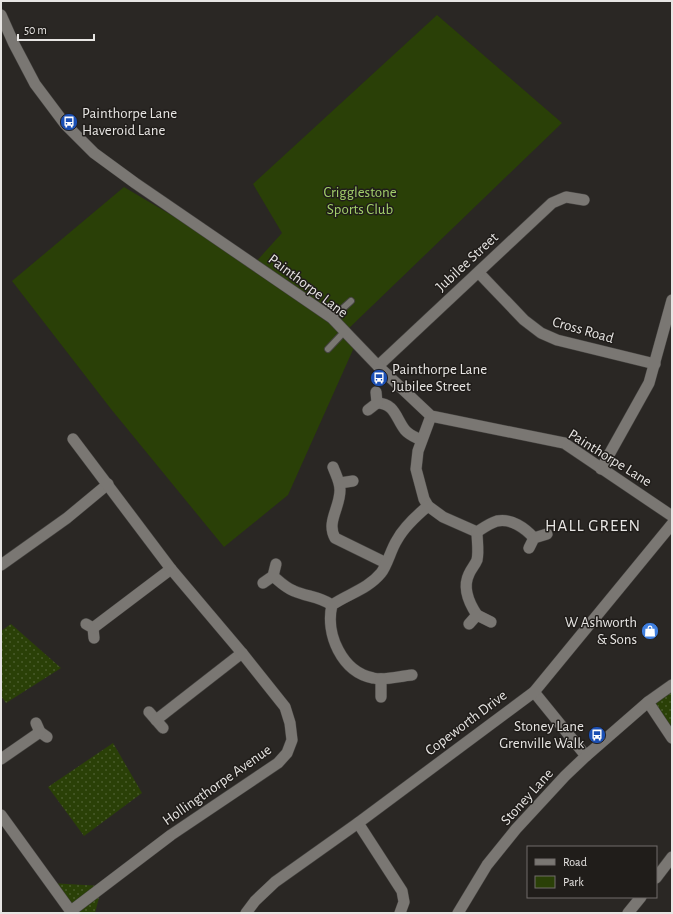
<svg xmlns="http://www.w3.org/2000/svg" width="673" height="914" font-family="'Alegreya Sans',sans-serif">
	<style>
		.grass { fill: url(#grass-dots) }
		.green { fill: #2a4007 }
		.lines { fill: none; stroke-linecap: round; stroke-linejoin: round }
		.service-casing { stroke: #454340; stroke-width: 8 }
		.minor-casing { stroke: #454340; stroke-width: 12 }
		.tertiary-casing { stroke: #454340; stroke-width: 12 }
		.service { stroke: #7a7773; stroke-width: 6 }
		.minor { stroke: #7a7773; stroke-width: 11 }
		.tertiary { stroke: #7a7773; stroke-width: 11 }
		.labels { text-anchor: middle; dominant-baseline: central; stroke-width: 3; stroke-linejoin: round; paint-order: stroke }
		.poi-label { font-size: 15px; fill: #e7e5e3; stroke: #201d1a; text-anchor: start }
		.park-label { font-size: 15px; fill: #a2cf6b; stroke: #201d1a }
		.street-label { font-size: 15px; fill: #e7e5e3; stroke: #201d1a }
		.quarter-label { font-size: 17px; letter-spacing: 1px; fill: #e7e5e3; stroke: #201d1a }
	</style>
	<defs>
		<pattern id="grass-dots" width="8" height="8" patternUnits="userSpaceOnUse"><rect width="8" height="8" fill="#2a4007"/><path d="M2 2h.1M6 6h.1" fill="none" stroke="#495b2b" stroke-width="1.8" stroke-linecap="round"/></pattern>
	</defs>
	<rect width="100%" height="100%" fill="#2a2724"/>
	<g class="grass">
		<path d="M11 624 61 668 6 703 1 696V631Z"/>
		<path d="M672 685V717L669 733 648 702Z"/>
		<path d="M113 743 142 793 84 836 48 787Z"/>
		<path d="M50 883 102 886 95 913H72Z"/>
	</g>
	<path class="green" d="M437 15 562 123 345 332 356 343 288 495 224 547 111 409 12 281 124 187 254 264 282 233 253 184Z"/>
	<g class="lines">
		<defs>
			<g id="service">
				<path d="M332 318 351 301"/>
				<path d="M328 349 344 332"/>
			</g>
			<g id="minor">
				<path d="M479 273 524 320 541 333 557 340 655 364"/>
				<path d="M378 366 552 203 566 197 584 200"/>
				<path d="M377 403C395 403 396 419 405 430 409 435 415 437 421 440"/>
				<path d="M368 410 377 403 376 392"/>
				<path d="M431 416 418 451 416 469 424 499 428 506 443 517 477 532"/>
				<path d="M333 467C336 475 340 482 340 490 340 508 326 522 335 538L386 563"/>
				<path d="M601 469 649 383 672 300"/>
				<path d="M340 483 353 481"/>
				<path d="M477 532C477 541 479 551 477 560 475 565 471 569 469 574 462 588 469 603 477 615"/>
				<path d="M477 532C483 528 490 523 497 521 511 518 525 528 534 538"/>
				<path d="M529 548 534 538 547 534"/>
				<path d="M1 565 67 518 108 484"/>
				<path d="M273 576C280 582 286 588 294 591 308 597 318 596 332 605"/>
				<path d="M263 583 273 576 276 564"/>
				<path d="M86 624 93 628 94 638"/>
				<path d="M469 624 477 615 491 622"/>
				<path d="M93 628 171 569"/>
				<path d="M412 675C399 676 385 681 373 678 342 672 325 634 332 605 348 594 368 589 381 573 387 566 391 549 397 540 404 527 416 516 428 506"/>
				<path d="M381 679V697"/>
				<path d="M534 692 586 756"/>
				<path d="M648 702 672 738"/>
				<path d="M149 712 163 728"/>
				<path d="M156 720 242 653"/>
				<path d="M36 723 40 732 47 737"/>
				<path d="M1 759 40 732"/>
				<path d="M1 815 72 913"/>
				<path d="M358 823 402 891 404 902 400 913"/>
				<path d="M656 878 672 857"/>
				<path d="M71 911 171 835 278 763 287 753 292 740 290 723 285 707 242 653 171 569 73 439"/>
				<path d="M246 913 255 901 275 882 358 823 534 692 672 524"/>
				<path d="M628 913 641 897"/>
			</g>
			<g id="tertiary">
				<path d="M1 15 14 44 35 84 65 124 94 153 135 183 332 318 378 366 431 416 564 443 672 516"/>
				<path d="M458 913 487 865 516 829 565 776 586 756 648 702 672 685"/>
			</g>
		</defs>
		<use href="#service" class="service-casing"/>
		<use href="#minor" class="minor-casing"/>
		<use href="#tertiary" class="tertiary-casing"/>
		<use href="#service" class="service"/>
		<use href="#minor" class="minor"/>
		<use href="#tertiary" class="tertiary"/>
	</g>
	<defs>
		<symbol id="bus-disc" viewBox="-11 -11 22 22"><circle r="9.5" fill="#1a4fb4" stroke="#201d1a"/><path d="M-5-6H5V4H4V6H2V4H-2V6H-4V4H-5ZM-3.5-4V0h7V-4ZM-3.5 1.2v1.5H-2V1.2ZM2 1.2v1.5H3.5V1.2Z" fill="#fff"/></symbol>
		<symbol id="shop-disc" viewBox="-11 -11 22 22"><circle r="9.5" fill="#3f7fe0" stroke="#201d1a"/><path d="M-5-2.5h2.3a2.7 3.5 0 0 1 5.4 0H5L5.5 6h-11ZM-1.5-2.5h3a1.5 2.3 0 0 0-3 0Z" fill="#fff"/></symbol>
	</defs>
	<g fill-rule="evenodd">
		<use href="#bus-disc" x="59" y="112" width="20" height="20"/>
		<use href="#bus-disc" x="369" y="368" width="20" height="20"/>
		<use href="#shop-disc" x="640" y="621" width="20" height="20"/>
		<use href="#bus-disc" x="587" y="725" width="20" height="20"/>
	</g>
	<g class="labels">
		<g class="poi-label">
			<text x="82" y="113">Painthorpe Lane<tspan x="82" dy="17">Haveroid Lane</tspan></text>
			<text x="392" y="369">Painthorpe Lane<tspan x="392" dy="17">Jubilee Street</tspan></text>
			<text x="637" y="622" text-anchor="end">W Ashworth<tspan x="637" dy="17">&amp; Sons</tspan></text>
			<text x="584" y="726" text-anchor="end">Stoney Lane<tspan x="584" dy="17">Grenville Walk</tspan></text>
		</g>
		<g class="park-label">
			<text x="360" y="192">Crigglestone<tspan x="360" dy="17">Sports Club</tspan></text>
		</g>
		<g class="street-label">
			<text transform="translate(467 262) rotate(-43)">Jubilee Street</text>
			<text transform="translate(308 286) rotate(37)">Painthorpe Lane</text>
			<text transform="translate(583 330) rotate(16)">Cross Road</text>
			<text transform="translate(610 458) rotate(32)">Painthorpe Lane</text>
			<text transform="translate(466 723) rotate(-37)">Copeworth Drive</text>
			<text transform="translate(217 785) rotate(-35)">Hollingthorpe Avenue</text>
			<text transform="translate(527 797) rotate(-48)">Stoney Lane</text>
		</g>
		<g class="quarter-label">
			<text x="593" y="525">HALL GREEN</text>
		</g>
	</g>
	<rect width="673" height="914" fill="none" stroke="#e7e5e3" stroke-width="4"/>
	<rect x="527" y="846" width="130" height="52" fill="#201d1a" stroke="#706d6a"/>
	<rect x="535" y="859" width="20" height="6" fill="#7a7773" stroke="#706d6a"/>
	<text x="563" y="866" font-size="12" fill="#e7e5e3">Road</text>
	<rect x="535" y="876" width="20" height="12" fill="#2a4007" stroke="#706d6a"/>
	<text x="563" y="886" font-size="12" fill="#e7e5e3">Park</text>
	<path d="M18 34v6h76v-6" fill="none" stroke="#e7e5e3" stroke-width="2"/>
	<text x="24" y="34" font-size="12" fill="#e7e5e3" stroke="#201d1a" stroke-width="3" paint-order="stroke">50 m</text>
</svg>
